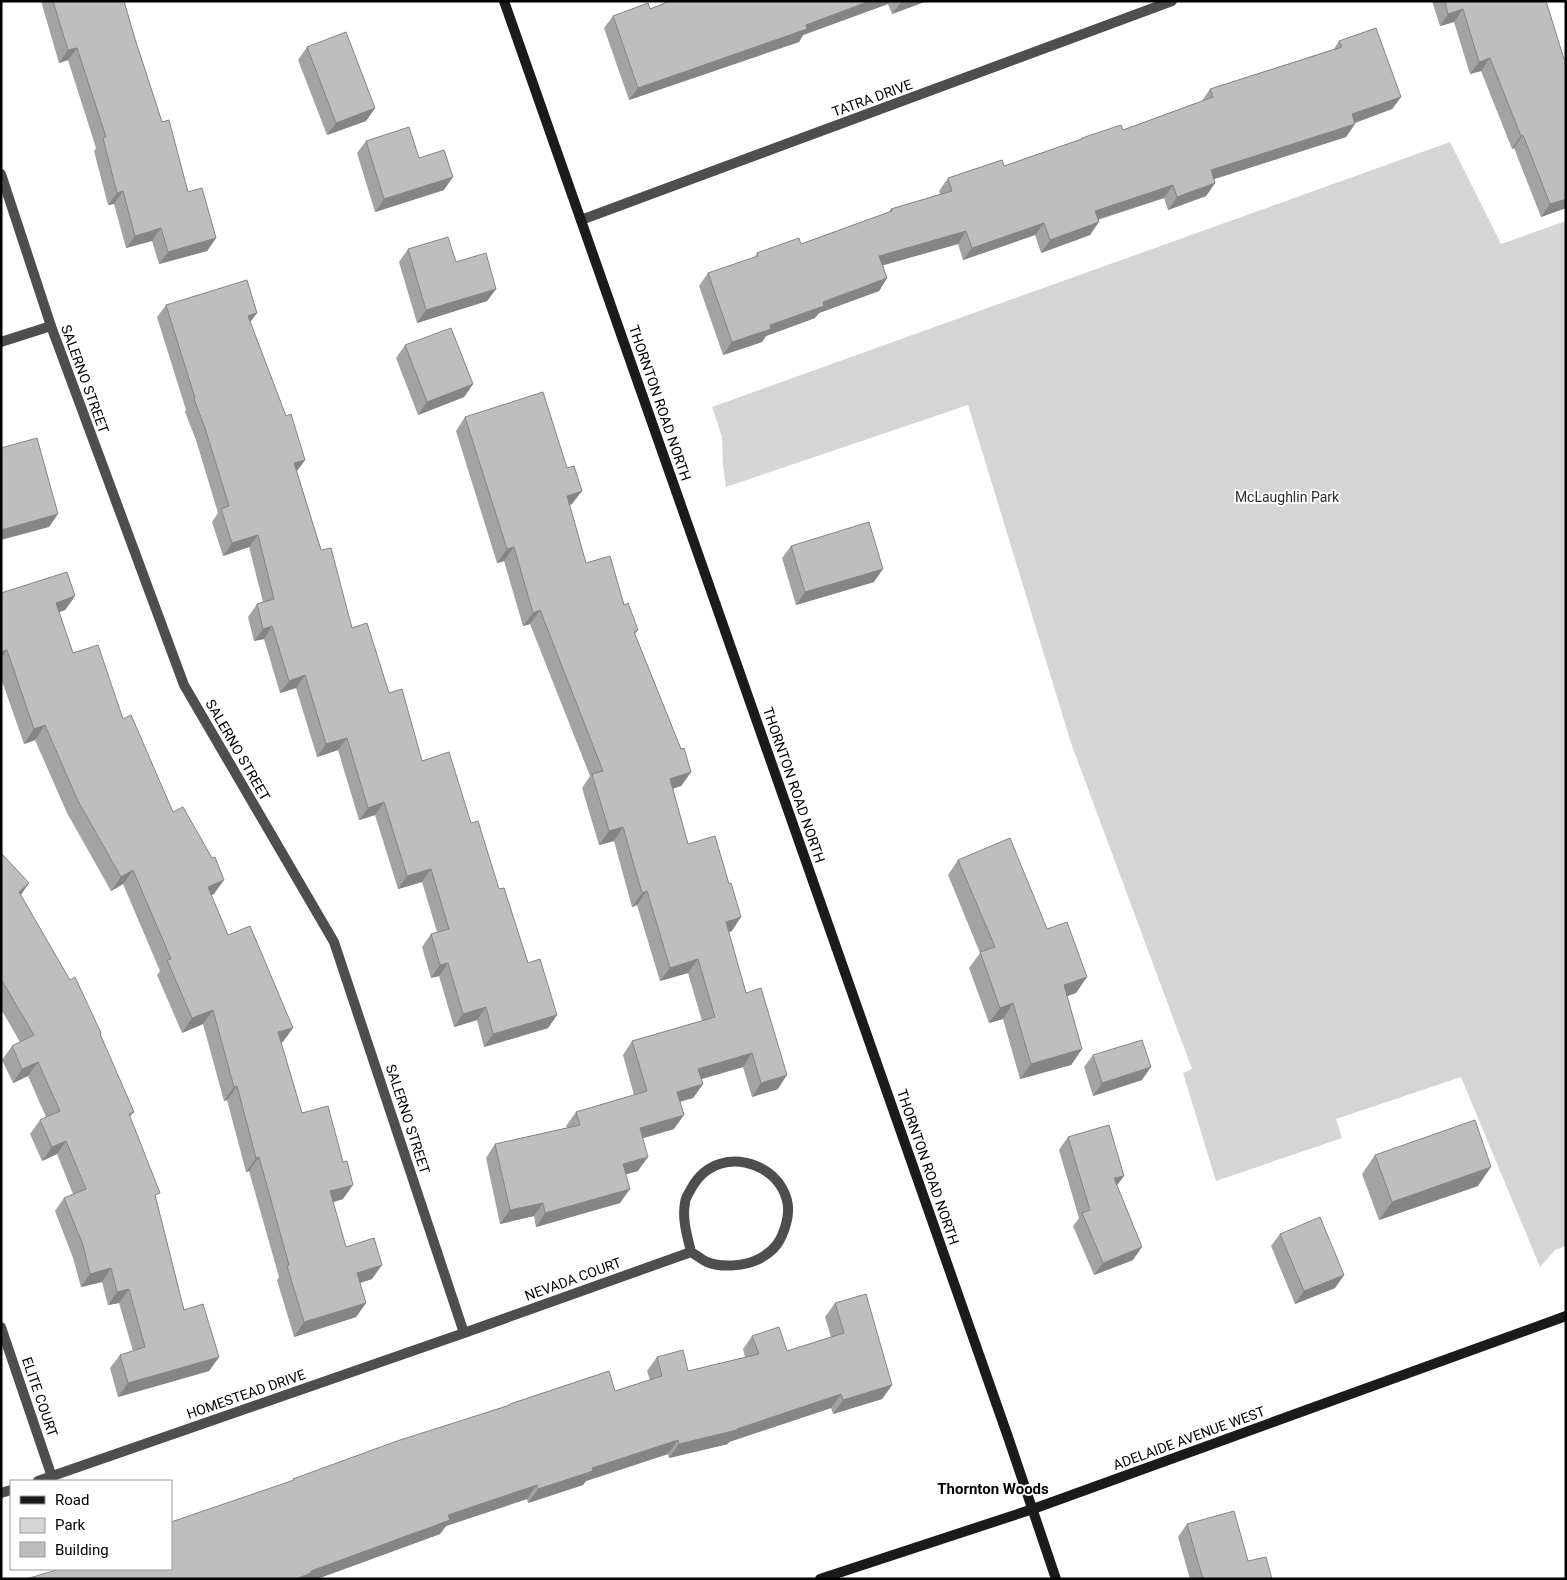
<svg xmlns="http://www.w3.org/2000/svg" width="1567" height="1580" font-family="Roboto,sans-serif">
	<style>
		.green { fill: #d5d5d5 }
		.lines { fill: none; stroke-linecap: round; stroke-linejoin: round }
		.street { stroke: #4e4e4e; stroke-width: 10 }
		.secondary { stroke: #1b1b1b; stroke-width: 10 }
		.wall { fill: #a3a3a3 }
		.shaded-wall { fill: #858585 }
		.building { fill: #bebebe; stroke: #858585 }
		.labels { text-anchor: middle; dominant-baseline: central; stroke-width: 4; stroke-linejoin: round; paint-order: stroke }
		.street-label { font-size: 14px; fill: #000; stroke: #fff }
		.park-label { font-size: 14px; fill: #2c2c2c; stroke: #fff }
		.neighbourhood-label { font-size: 15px; font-weight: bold; fill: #000; stroke: #fff }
	</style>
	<rect width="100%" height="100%" fill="#fff"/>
	<path class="green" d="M1450 142 1501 244 1566 221V1246L1555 1250 1540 1267 1461 1077 1336 1119 1342 1138 1216 1181 1183 1073 1192 1069 1071 743 968 405 726 487 723 465 722 437 712 407Z"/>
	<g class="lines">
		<g class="street">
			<path d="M1 174 51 326 184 685 334 942 464 1333"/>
			<path d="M581 220 1172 1"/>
			<path d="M1 342 51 326"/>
			<path d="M1 1327 52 1477"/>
			<path d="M38 1481 464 1333 691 1252C696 1255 701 1259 707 1262 722 1268 745 1266 759 1259 775 1250 781 1242 786 1224 802 1170 720 1134 691 1189 689 1193 685 1198 685 1203 682 1219 687 1235 691 1252"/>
			<path d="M1 1493 11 1490"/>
		</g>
		<g class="secondary">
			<path d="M504 1 1008 1437 1056 1579"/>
			<path d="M820 1579 1033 1509 1566 1316"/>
		</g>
	</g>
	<g class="wall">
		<path d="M41 1H124L135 39 162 122 188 192 216 238 207 251 159 264 152 241 126 248 114 204 108 205 94 151 96 148 68 60 59 63Z"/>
		<path d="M670 1H927L892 14 888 4 803 35 799 42 629 100 604 28 613 16 650 9Z"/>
		<path d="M1432 1H1546L1566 208 1541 217 1514 148 1512 149 1481 71 1470 74 1454 22 1440 26Z"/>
		<path d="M1339 41 1401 97 1392 109 1355 123 1346 137 1214 179 1215 183 1206 196 1168 210 1164 198 1098 220 1090 235 1041 253 1035 235 963 260 958 244 883 265 887 278 879 291 819 313 815 318 766 336 762 342 723 355 699 286 708 273 755 257 757 253 801 244 889 212 891 209 940 194 939 191 948 178 1004 166 1081 139 1082 138 1123 130 1202 101 1210 89 1334 49Z"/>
		<path d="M307 47 375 108 366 121 327 135 298 60Z"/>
		<path d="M366 141 419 158 444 190 375 212 357 153Z"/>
		<path d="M408 249 456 262 496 289 487 301 417 323 399 262Z"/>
		<path d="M166 305 257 313 250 322 286 416 305 460 297 471 321 550 352 628 389 693 422 761 471 823 499 889 528 963 557 1015 548 1028 484 1047 477 1020 454 1027 439 976 431 978 422 947 431 934 437 932 422 882 398 889 375 815 359 820 338 750 317 757 296 688 280 693 264 639 254 641 248 617 257 604 263 602 249 547 223 556 212 522 218 513 196 440 185 412 186 410 157 317Z"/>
		<path d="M405 345 473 384 464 397 418 415 396 358Z"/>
		<path d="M465 417 572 504 570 505 586 563 624 605 638 630 635 634 681 749 691 772 681 786 673 789 688 844 732 931 728 932 746 993 778 1089 752 1097 743 1067 701 1079 703 1084 693 1098 680 1102 674 1129 643 1138 638 1171 626 1174 620 1203 536 1227 534 1216 500 1224 486 1158 495 1144 567 1128 566 1126 576 1112 634 1095 623 1055 632 1041 702 1021 688 973 660 981 637 905 632 907 614 841 599 845 582 788 590 776 530 624 523 626 504 561 497 563 456 431Z"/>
		<path d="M791 546 874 582 796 605 782 558Z"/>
		<path d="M1 593 75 596 65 610 59 612 73 653 123 719 173 812 214 894 211 895 228 935 283 1042H281L302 1113 343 1199 333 1202 346 1247 372 1279 360 1283 366 1303 356 1317 294 1337 277 1280 279 1277 249 1171 246 1172 227 1100 224 1101 203 1024 182 1033 157 975 160 971 123 884 111 891 67 813 35 740 24 744 1 678Z"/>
		<path d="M1 853 29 883 21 895 100 1034 134 1112 130 1117 156 1198 184 1310 219 1357 209 1371 118 1397 110 1368 120 1355 133 1351 119 1303 108 1305 102 1282 81 1287 73 1258 55 1211 64 1198 73 1194 57 1154 42 1161 30 1134 40 1120 46 1117 28 1076 13 1083 2 1060 12 1046 20 1042 1 1009Z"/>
		<path d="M958 860 1047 929 1076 993 1067 996 1082 1049 1071 1065 1020 1079 1003 1019 989 1023 969 968 980 953 948 875Z"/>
		<path d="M1093 1055 1142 1080 1093 1096 1084 1067Z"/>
		<path d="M1068 1137 1124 1176 1117 1185 1133 1260 1094 1275 1073 1226 1079 1218 1059 1150Z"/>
		<path d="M1375 1155 1478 1186 1379 1220 1362 1174Z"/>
		<path d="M1280 1234 1344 1275 1335 1288 1295 1304 1271 1246Z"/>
		<path d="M835 1303 892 1385 882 1399 833 1414 831 1408 729 1442 728 1444 669 1458 668 1454 586 1481 583 1485 528 1503 527 1499 446 1526 440 1534 317 1579H26L171 1569 292 1481 293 1479 509 1405 510 1404 615 1391 650 1380 647 1371 657 1357 688 1371 745 1357 743 1349 752 1336 787 1351 831 1337 825 1317Z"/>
		<path d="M1187 1524 1248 1561 1272 1579H1190L1178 1537Z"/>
	</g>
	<g class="shaded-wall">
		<path d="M870 1H890L888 4 803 35 799 42 629 100 638 88Z"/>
		<path d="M902 1H927L892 14Z"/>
		<path d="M1463 9 1454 22 1440 26 1448 14Z"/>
		<path d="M77 48 68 60 59 63 68 50Z"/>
		<path d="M1490 58 1481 71 1470 74 1479 62Z"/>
		<path d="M1401 97 1392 109 1343 127 1352 114Z"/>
		<path d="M375 108 366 121 327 135 336 123Z"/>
		<path d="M1355 124 1346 137 1202 183 1211 170Z"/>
		<path d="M1523 135 1514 148 1512 149 1521 136Z"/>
		<path d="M453 177 444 190 375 212 384 199Z"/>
		<path d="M1215 183 1206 196 1168 210 1177 197Z"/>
		<path d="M1173 185 1164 198 1086 223 1095 211Z"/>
		<path d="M123 191 114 204 108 205 117 193Z"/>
		<path d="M1566 199V208L1541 217 1550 204Z"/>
		<path d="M1099 222 1090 235 1041 253 1050 240Z"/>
		<path d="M1044 223 1035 235 963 260 972 248Z"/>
		<path d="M161 228 152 241 126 248 135 236Z"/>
		<path d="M966 231 958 244 870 269 879 256Z"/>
		<path d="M216 238 207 251 159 264 168 252Z"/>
		<path d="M887 278 879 291 819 313 815 318 766 336 762 342 723 355 732 342 823 302Z"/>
		<path d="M496 289 487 301 417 323 426 310Z"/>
		<path d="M257 313 248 325V316Z"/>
		<path d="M473 384 464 397 418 415 427 402Z"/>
		<path d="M305 460 296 472 294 463Z"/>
		<path d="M582 491 572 504 557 509 567 496Z"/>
		<path d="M58 514 49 527 1 540V530Z"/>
		<path d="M258 535 249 547 223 556 232 543Z"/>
		<path d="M514 547 504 561 497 563 507 549Z"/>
		<path d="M883 569 874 582 796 605 805 592Z"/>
		<path d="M75 596 65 610 46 617 56 603Z"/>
		<path d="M540 610 530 624 523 626 533 613Z"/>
		<path d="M272 626 264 639 254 641 263 629Z"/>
		<path d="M7 650 1 658V652Z"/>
		<path d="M305 675 296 688 280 693 289 681Z"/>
		<path d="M45 725 35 740 24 744 34 729Z"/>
		<path d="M347 738 338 750 317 757 326 744Z"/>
		<path d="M691 772 681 786 660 792 670 779Z"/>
		<path d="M384 802 375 815 359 820 368 808Z"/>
		<path d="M623 827 614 841 599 845 609 831Z"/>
		<path d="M431 869 422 882 398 889 407 876Z"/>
		<path d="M133 870 123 884 111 891 121 877Z"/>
		<path d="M224 880 214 894 198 901 208 887Z"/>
		<path d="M29 883 19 897V892Z"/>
		<path d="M647 891 637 905 632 907 642 893Z"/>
		<path d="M741 917 732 931 716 936 726 922Z"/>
		<path d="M698 959 688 973 660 981 670 968Z"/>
		<path d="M448 963 439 976 431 978 440 965Z"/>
		<path d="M1087 977 1076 993 1053 1001 1064 985Z"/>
		<path d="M1013 1003 1003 1019 989 1023 1000 1008Z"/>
		<path d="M486 1007 477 1020 454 1027 463 1014Z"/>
		<path d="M213 1010 203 1024 182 1033 192 1018Z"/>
		<path d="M557 1015 548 1028 484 1047 493 1034Z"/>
		<path d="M293 1028 283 1042 268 1046 278 1032Z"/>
		<path d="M1082 1049 1071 1065 1020 1079 1031 1064Z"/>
		<path d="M752 1053 743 1067 688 1083 698 1069Z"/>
		<path d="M38 1062 28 1076 13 1083 22 1069Z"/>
		<path d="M1151 1067 1142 1080 1093 1096 1102 1083Z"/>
		<path d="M787 1075 778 1089 752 1097 761 1083Z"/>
		<path d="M703 1084 693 1098 667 1105 677 1092Z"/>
		<path d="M237 1086 227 1100 224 1101 234 1087Z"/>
		<path d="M684 1115 674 1129 630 1142 640 1128Z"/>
		<path d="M66 1141 57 1154 42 1161 52 1147Z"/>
		<path d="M259 1157 249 1171 246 1172 256 1158Z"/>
		<path d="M648 1157 638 1171 613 1178 623 1164Z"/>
		<path d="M1491 1167 1478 1186 1379 1220 1392 1202Z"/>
		<path d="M1124 1176 1115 1188 1114 1178Z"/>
		<path d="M353 1185 343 1199 321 1206 330 1191Z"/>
		<path d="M630 1189 620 1203 536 1227 545 1213Z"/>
		<path d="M543 1203 534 1216 500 1224 510 1210Z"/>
		<path d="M1142 1247 1133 1260 1094 1275 1103 1263Z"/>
		<path d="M382 1265 372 1279 347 1287 357 1273Z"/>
		<path d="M111 1268 102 1282 81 1287 90 1274Z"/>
		<path d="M1344 1275 1335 1288 1295 1304 1304 1291Z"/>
		<path d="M129 1289 119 1303 108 1305 117 1292Z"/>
		<path d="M366 1303 356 1317 294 1337 304 1322Z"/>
		<path d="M219 1357 209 1371 118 1397 128 1383Z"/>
		<path d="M892 1385 882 1399 833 1414 843 1400Z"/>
		<path d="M841 1394 831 1408 729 1442 728 1444 669 1458 679 1444 737 1429Z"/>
		<path d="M678 1440 668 1454 586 1481 583 1485 528 1503 538 1489 592 1468Z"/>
		<path d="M537 1485 527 1499 446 1526 440 1534 317 1579H296L311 1571 448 1515Z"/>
	</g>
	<g class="building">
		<path d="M53 1H124L135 39 162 122 169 120 188 192 202 188 216 238 168 252 161 228 135 236 123 191 117 193 103 138 106 137 77 48 68 50Z"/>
		<path d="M670 1H870L806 25 807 29 638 88 613 16 648 3 650 9Z"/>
		<path d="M1445 1H1546L1564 59 1566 58V199L1550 204 1523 135 1521 136 1490 58 1479 62 1463 9 1448 14Z"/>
		<path d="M1376 28 1401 97 1352 114 1355 124 1211 170 1215 183 1177 197 1173 185 1095 211 1099 222 1050 240 1044 223 972 248 966 231 879 256 887 278 823 302 824 306 770 325 771 329 732 342 708 273 758 256 757 253 799 238 801 244 892 211 891 209 952 191 948 178 1002 160 1004 166 1082 139V138L1121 125 1123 130 1213 97 1210 89 1342 47 1339 41Z"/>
		<path d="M346 32 375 108 336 123 307 47Z"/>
		<path d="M409 127 419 158 444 150 453 177 384 199 366 141Z"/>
		<path d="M448 237 456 262 486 253 496 289 426 310 408 249Z"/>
		<path d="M247 280 257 313 248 316 286 416 291 414 305 460 294 463 321 550 331 548 352 628 367 623 389 693 402 689 422 761 449 752 471 823 478 821 499 889 504 888 528 963 540 959 557 1015 493 1034 486 1007 463 1014 448 963 440 965 431 934 449 929 431 869 407 876 384 802 368 808 347 738 326 744 305 675 289 681 272 626 263 629 257 604 274 599 258 535 232 543 221 509 229 506 205 428 194 399 195 398 166 305Z"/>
		<path d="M451 328 473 384 427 402 405 345Z"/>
		<path d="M543 392 567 468 574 466 582 491 567 496 586 563 610 556 624 605 628 603 638 630 634 632 681 749 684 748 691 772 670 779 688 844 715 836 729 884 731 883 741 917 726 922 746 993 761 988 787 1075 761 1083 752 1053 698 1069 703 1084 677 1092 684 1115 640 1128 648 1157 623 1164 630 1189 545 1213 543 1203 510 1210 495 1144 580 1125 576 1112 647 1091 632 1041 715 1017 698 959 670 968 647 891 642 893 623 827 609 831 592 774 603 771 540 610 533 613 514 547 507 549 465 417Z"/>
		<path d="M37 438 58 514 1 530V448Z"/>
		<path d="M869 522 883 569 805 592 791 546Z"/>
		<path d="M67 572 75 596 56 603 73 653 98 645 123 719 131 715 173 812 183 807 212 858 215 857 224 880 208 887 228 935 250 926 293 1028 278 1032 302 1113 328 1106 343 1162 347 1161 353 1185 330 1191 346 1247 374 1238 382 1265 357 1273 366 1303 304 1322 287 1266 289 1265 259 1157 256 1158 237 1086 234 1087 213 1010 192 1018 167 960 171 959 133 870 121 877 77 799 45 725 34 729 7 650 1 652V593Z"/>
		<path d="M1010 838 1047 929 1067 922 1087 977 1064 985 1082 1049 1031 1064 1013 1003 1000 1008 980 952 995 947 958 860Z"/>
		<path d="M1 853 29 883 19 892 70 980 75 977 101 1033 100 1034 134 1112 129 1114 160 1193 155 1195 184 1310 203 1304 219 1357 128 1383 120 1355 145 1347 129 1289 117 1292 111 1268 90 1274 83 1245 64 1198 86 1189 66 1141 52 1147 40 1120 60 1111 38 1062 22 1069 12 1046 34 1035 1 979Z"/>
		<path d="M1142 1040 1151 1067 1102 1083 1093 1055Z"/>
		<path d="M1475 1120 1491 1167 1392 1202 1375 1155Z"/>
		<path d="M1109 1125 1124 1176 1114 1178 1142 1247 1103 1263 1082 1213 1090 1210 1068 1137Z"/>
		<path d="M1320 1217 1344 1275 1304 1291 1280 1234Z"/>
		<path d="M866 1294 892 1385 843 1400 841 1394 737 1429V1430L679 1444 678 1440 592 1468 593 1471 538 1489 537 1485 448 1515 450 1520 311 1571V1573L296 1579H26L60 1569H171V1522L294 1480 293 1479 397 1441 510 1405V1404L609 1371 615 1391 662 1376 657 1357 683 1350 688 1371 759 1354 752 1336 779 1327 787 1351 844 1333 835 1303Z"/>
		<path d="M1234 1511 1248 1561 1266 1557 1272 1579H1203L1187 1524Z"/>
	</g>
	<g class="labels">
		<g class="street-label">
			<text transform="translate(872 98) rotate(-20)">TATRA DRIVE</text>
			<text transform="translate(85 379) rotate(70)">SALERNO STREET</text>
			<text transform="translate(660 403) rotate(71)">THORNTON ROAD NORTH</text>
			<text transform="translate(238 750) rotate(60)">SALERNO STREET</text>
			<text transform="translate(794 785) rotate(71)">THORNTON ROAD NORTH</text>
			<text transform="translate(408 1119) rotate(72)">SALERNO STREET</text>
			<text transform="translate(928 1167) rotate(71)">THORNTON ROAD NORTH</text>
			<text transform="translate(573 1279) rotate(-20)">NEVADA COURT</text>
			<text transform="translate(246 1394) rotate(-19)">HOMESTEAD DRIVE</text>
			<text transform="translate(40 1397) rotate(71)">ELITE COURT</text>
			<text transform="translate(1189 1438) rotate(-20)">ADELAIDE AVENUE WEST</text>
		</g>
		<g class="park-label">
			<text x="1287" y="497">McLaughlin Park</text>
		</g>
		<g class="neighbourhood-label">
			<text x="993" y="1489">Thornton Woods</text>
		</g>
	</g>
	<rect width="1567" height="1580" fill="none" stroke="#000000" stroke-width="5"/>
	<rect x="10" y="1480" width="162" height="90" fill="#ffffff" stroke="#999999"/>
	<rect x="20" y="1496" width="25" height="8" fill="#1b1b1b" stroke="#999999"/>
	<text x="55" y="1505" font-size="15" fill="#000000">Road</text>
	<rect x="20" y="1518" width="25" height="15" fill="#d5d5d5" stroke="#999999"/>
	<text x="55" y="1530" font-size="15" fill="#000000">Park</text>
	<rect x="20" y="1542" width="25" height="15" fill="#bebebe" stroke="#999999"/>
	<text x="55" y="1555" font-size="15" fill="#000000">Building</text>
</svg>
